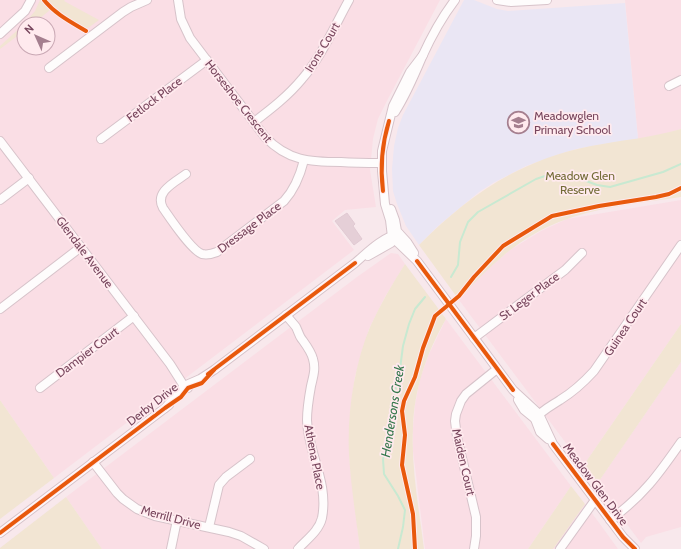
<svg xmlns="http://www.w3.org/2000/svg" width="681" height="549" font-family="Cabin,sans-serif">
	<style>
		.residential { fill: #fadee5; fill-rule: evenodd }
		.education { fill: #eae6f4 }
		.green { fill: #f2e5d3 }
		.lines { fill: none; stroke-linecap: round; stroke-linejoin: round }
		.stream { stroke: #c8e9d1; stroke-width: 2 }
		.building { fill: #e5cfd7; stroke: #e1cad3 }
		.minor-casing { stroke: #d7c3ca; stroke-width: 10 }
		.minor { stroke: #fefcfc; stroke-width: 8 }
		.cycleway-casing { stroke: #ffeaee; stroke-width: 6 }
		.cycleway { stroke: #e8590c; stroke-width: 4 }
		.labels { text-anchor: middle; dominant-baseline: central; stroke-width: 3.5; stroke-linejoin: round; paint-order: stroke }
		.street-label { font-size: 12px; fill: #78465d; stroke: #ffeaee }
		.poi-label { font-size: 12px; fill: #78465d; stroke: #ffeaee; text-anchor: start }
		.park-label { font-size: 12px; fill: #736c37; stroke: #ffeaee }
		.water-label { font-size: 13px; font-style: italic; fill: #35784c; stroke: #ffeaee }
	</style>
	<rect width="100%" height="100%" fill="#f8e8ec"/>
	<g class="residential">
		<path d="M0 0H440L389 97 378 119 373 139 370 170 376 207 345 210 332 221 354 250 54 478 0 400ZM24 24H48V48H24Z"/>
		<path d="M625 0H681V129L664 134 638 139Z"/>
		<path d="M681 200V324L583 466 459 300 484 272 510 250 541 231 567 219Z"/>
		<path d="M391 253 398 254 405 264 386 295 369 329 355 376 350 415 349 456 360 549H102L66 497 357 277Z"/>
		<path d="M446 319 571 486 528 549H425L413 451V428L415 405 420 379 429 354Z"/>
		<path d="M681 362V527L646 537 641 543 597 484Z"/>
		<path d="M585 504 597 520 618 549H553Z"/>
	</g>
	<path class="education" d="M464 0H474L497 9 508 11 625 3 638 139 592 146 576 149 557 155 526 166 493 183 479 192 438 226 419 245 406 226 397 204 393 191 392 169 394 146 398 128 403 115Z"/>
	<g class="green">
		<path d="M40 0H65L64 1 99 20 84 31 50 10 33 24H24L35 11Z"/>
		<path d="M24 24V31L0 49V46Z"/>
		<path d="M681 129V197C640 203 597 207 559 222 518 238 487 268 459 300L419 245C470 194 520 160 591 146 622 140 650 138 681 129Z"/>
		<path d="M405 264 446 319C427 352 414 389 413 428 411 468 419 509 424 549H360C356 518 351 487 349 455 347 413 354 366 370 327 380 305 392 284 405 264Z"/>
		<path d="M681 324V362L597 484 583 466Z"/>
		<path d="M0 400 54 478 0 519Z"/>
		<path d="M571 486 585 504 553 549H528Z"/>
		<path d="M66 497 102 549H0V548Z"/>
	</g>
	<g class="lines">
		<g class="stream">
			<path d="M451 277 458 265 460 242 468 222 478 212 536 179 554 173 570 175 597 185 610 187 663 172 681 164"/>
			<path d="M398 549 403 527 405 510 398 496 384 474 383 459 390 430V415L400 369 403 346 409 324 415 309 425 297"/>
		</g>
	</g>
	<path class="building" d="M347 213 355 224 353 226 362 239 354 245 335 221Z"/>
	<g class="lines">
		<defs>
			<g id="minor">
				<path d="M178 0 181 19 190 38 265 137C288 161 310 162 341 162 355 163 368 163 382 163"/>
				<path d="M497 0 511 2 547 0"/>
				<path d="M0 34 25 11 31 0"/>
				<path d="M423 55 410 72 393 106 382 151V171L385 204 390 220 392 237 417 261 513 390 539 414 553 444 623 537 635 549"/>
				<path d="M49 68 123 12 131 7 147 0"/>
				<path d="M669 86 681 80"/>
				<path d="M395 112C406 95 414 76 422 57 431 37 442 17 455 0"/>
				<path d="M254 122C271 109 288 96 302 79 322 56 334 27 349 0"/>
				<path d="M101 139 207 60"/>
				<path d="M0 141 170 364 184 386 188 388"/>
				<path d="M186 174C175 182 154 192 163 208 170 218 191 250 202 254 207 255 212 254 217 252L284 201C295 189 300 176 304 160"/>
				<path d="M0 200 29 178"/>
				<path d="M391 209 395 220 397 231 407 242 414 253"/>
				<path d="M368 256 391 243 396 237"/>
				<path d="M0 309 81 247"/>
				<path d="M286 315C289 319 293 323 296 327 298 331 299 335 301 338 306 345 311 351 313 359 316 369 313 377 311 386 309 397 307 408 307 420 308 454 329 482 322 518 319 531 306 540 298 549"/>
				<path d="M474 338 565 270 582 253"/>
				<path d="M40 388 134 316"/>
				<path d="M518 400 524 410 535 419 540 432 548 439"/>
				<path d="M165 408 184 386 200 379 214 370 355 263C369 251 381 238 399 234"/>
				<path d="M535 419C542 410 551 406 560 400 573 392 584 382 594 371L681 245"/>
				<path d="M93 462 117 493 123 499 137 509 155 516 229 532 241 536 264 549"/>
				<path d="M610 520C643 496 658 475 681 442"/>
				<path d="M209 527 219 485 226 477 250 459"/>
				<path d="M0 533 169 405"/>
				<path d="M171 549 177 520"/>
				<path d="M474 549 476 536V517L457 437 455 421 456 414 461 401 466 394 497 369"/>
				<path d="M560 549 595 500"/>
			</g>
		</defs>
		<use href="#minor" class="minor-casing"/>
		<use href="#minor" class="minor"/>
		<defs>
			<g id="cycleway">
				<path d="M44 0C55 14 71 22 86 31"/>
				<path d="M383 191C380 167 382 144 389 121"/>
				<path d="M417 261 513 390"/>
				<path d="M208 374 355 263"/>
				<path d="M553 444 623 537 635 549"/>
				<path d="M0 533 165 408 181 397 188 388 202 383 214 370"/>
				<path d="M415 549 413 514 402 465 405 435 402 411 404 401 415 377 423 348 435 316 459 296 474 277 503 246 552 216 599 206 656 197 669 194 681 188"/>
			</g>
		</defs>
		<use href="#cycleway" class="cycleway-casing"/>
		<use href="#cycleway" class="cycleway"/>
	</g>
	<defs>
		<symbol id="school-ring" viewBox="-11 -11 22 22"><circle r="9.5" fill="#ffeaee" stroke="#a57f8f" stroke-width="1.5"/><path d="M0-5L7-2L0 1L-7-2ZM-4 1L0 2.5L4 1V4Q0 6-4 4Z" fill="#a57f8f"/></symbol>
	</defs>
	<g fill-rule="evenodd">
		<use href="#school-ring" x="506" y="110" width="25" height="25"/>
	</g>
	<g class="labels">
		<g class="street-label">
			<text transform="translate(322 47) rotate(-59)">Irons Court</text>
			<text transform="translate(154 99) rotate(-37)">Fetlock Place</text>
			<text transform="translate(239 101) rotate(52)">Horseshoe Crescent</text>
			<text transform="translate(249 227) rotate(-37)">Dressage Place</text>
			<text transform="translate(85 252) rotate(53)">Glendale Avenue</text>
			<text transform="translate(529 296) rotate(-37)">St Leger Place</text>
			<text transform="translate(625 327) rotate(-56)">Guinea Court</text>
			<text transform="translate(87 352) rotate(-37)">Dampier Court</text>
			<text transform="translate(152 404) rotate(-38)">Derby Drive</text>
			<text transform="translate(315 457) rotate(79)">Athena Place</text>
			<text transform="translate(464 462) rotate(77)">Maiden Court</text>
			<text transform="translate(596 484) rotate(53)">Meadow Glen Drive</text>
			<text transform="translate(171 517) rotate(15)">Merrill Drive</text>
		</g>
		<g class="poi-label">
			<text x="534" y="115">Meadowglen<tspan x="534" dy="14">Primary School</tspan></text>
		</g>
		<g class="park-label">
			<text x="580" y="175">Meadow Glen<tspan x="580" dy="14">Reserve</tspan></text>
		</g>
		<g class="water-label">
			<text transform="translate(392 411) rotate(-81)">Hendersons Creek</text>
		</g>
	</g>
	<g transform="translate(36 36) rotate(315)"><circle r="19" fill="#ffeaee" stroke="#c9a8b4"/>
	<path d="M0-3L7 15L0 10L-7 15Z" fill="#a57f8f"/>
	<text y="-6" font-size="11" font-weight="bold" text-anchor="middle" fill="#78465d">N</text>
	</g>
</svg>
